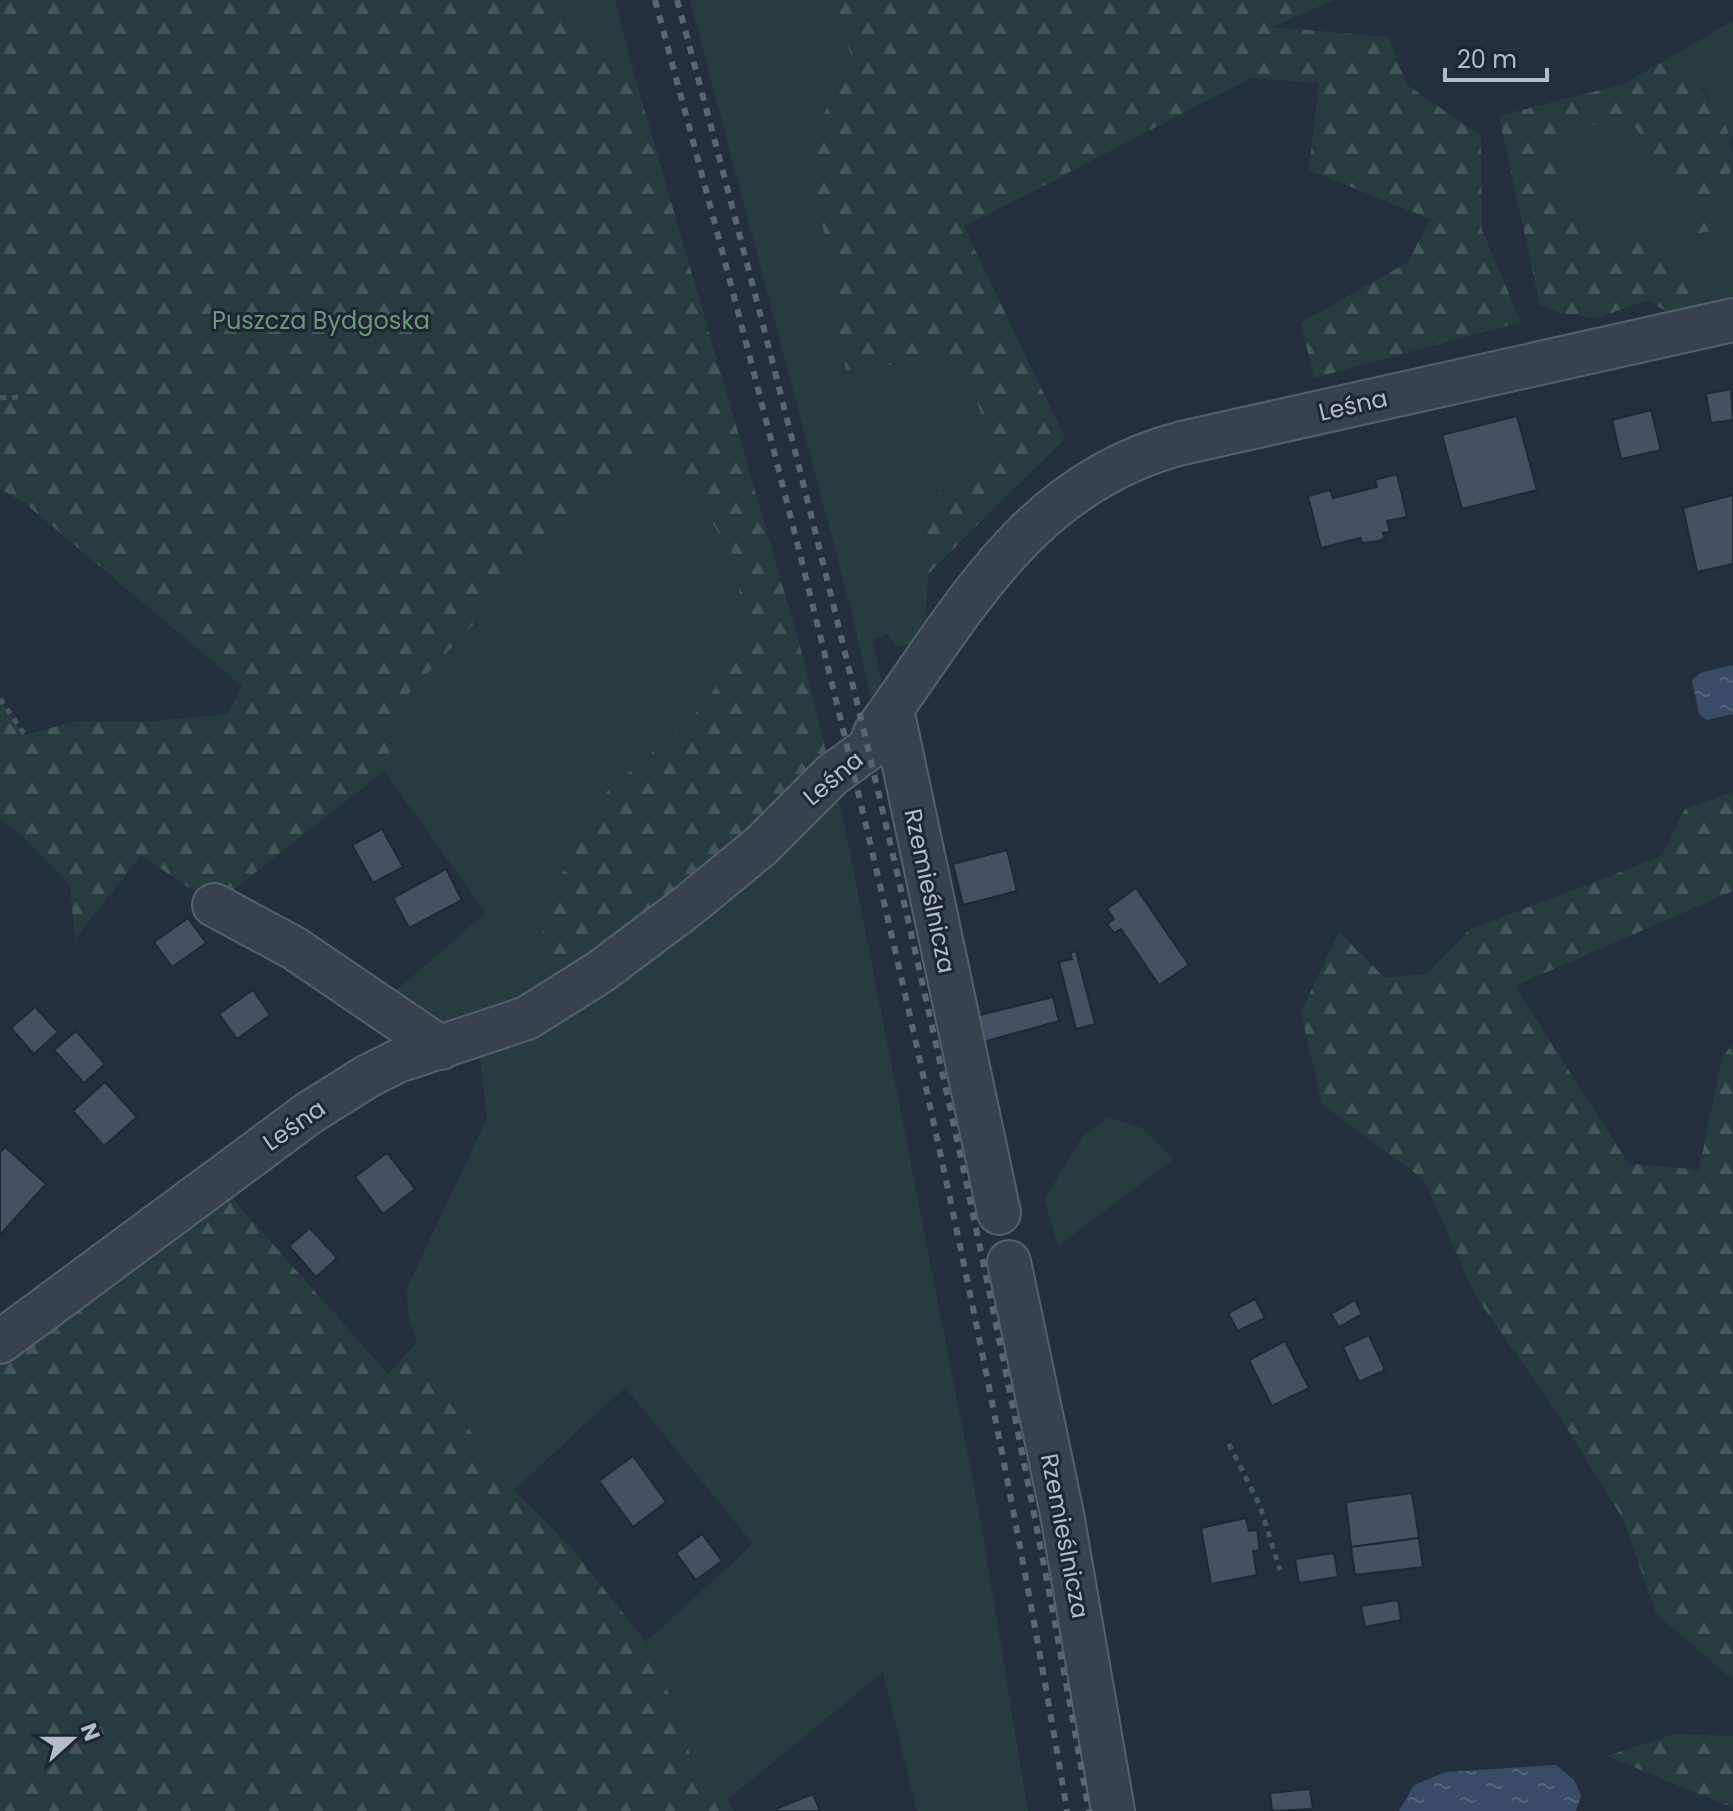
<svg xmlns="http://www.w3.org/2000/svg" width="1733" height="1811" font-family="Poppins,sans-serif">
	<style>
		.grass { fill: #263c3f }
		.forest { fill: url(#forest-firs) }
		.water { fill: url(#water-ripples) }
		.building { fill: #455162; stroke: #1f2835; stroke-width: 2 }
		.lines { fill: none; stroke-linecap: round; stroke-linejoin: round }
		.minor-casing { stroke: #565f6c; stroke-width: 46 }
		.path { stroke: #44595c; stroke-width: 5; stroke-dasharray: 6 6; stroke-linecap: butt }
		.minor { stroke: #38414e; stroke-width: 42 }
		.rail { stroke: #5a6575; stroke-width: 6; stroke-dasharray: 8 8; stroke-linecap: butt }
		.labels { text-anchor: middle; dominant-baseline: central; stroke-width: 6; stroke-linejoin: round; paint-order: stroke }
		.park-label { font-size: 24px; fill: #6b9a76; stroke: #1d2633 }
		.street-label { font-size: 24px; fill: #b4bcc9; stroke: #1d2633 }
	</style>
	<defs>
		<pattern id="forest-firs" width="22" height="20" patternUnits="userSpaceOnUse" patternTransform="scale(2)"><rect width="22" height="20" fill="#263c3f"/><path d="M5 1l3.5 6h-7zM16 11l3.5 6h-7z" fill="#435659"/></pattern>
		<pattern id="water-ripples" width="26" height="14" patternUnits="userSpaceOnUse" patternTransform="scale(2)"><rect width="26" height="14" fill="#394c67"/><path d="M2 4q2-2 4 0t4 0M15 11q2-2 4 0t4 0" fill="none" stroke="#53647b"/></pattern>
	</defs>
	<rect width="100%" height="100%" fill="#242f3e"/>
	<g class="grass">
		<path d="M541 0H615L634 74Z"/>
		<path d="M690 0H830L853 60 809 141 847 371 959 356 993 446 922 509 928 573 925 634 912 644 897 647 887 634 872 640 884 692 875 716 852 613Z"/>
		<path d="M1733 21V140L1704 90 1664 61Z"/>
		<path d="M1606 121 1636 128 1664 172 1675 202 1690 205 1695 233 1733 160V296L1687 307 1690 285 1614 245 1569 216 1557 154 1580 128Z"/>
		<path d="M639 449 679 473 736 559 745 650 687 724 609 788 566 865 541 921 832 775 847 837 980 1518 1028 1811H917L883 1672 728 1799 700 1786 676 1710 646 1642 753 1544 625 1387 514 1490 427 1373 408 1315 407 1288 487 1118 477 1037 378 1006 486 913 384 771 404 698Z"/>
		<path d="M1108 1117 1142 1128 1174 1159 1058 1246 1044 1200 1082 1137Z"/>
	</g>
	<g class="forest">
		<path d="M0 0H541L634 74 800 646 832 775 556 1001 541 921 566 865 609 788 687 724 745 650 736 559 679 473 639 449 404 698 384 771 214 905 141 855 75 939 70 885 22 836 0 820V699L25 735 77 721H154L228 714 242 686 27 505 0 489Z"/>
		<path d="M830 0H1334L1272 27 1389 37 1407 85 1481 136 1482 230 1521 322 1314 378 1301 323 1408 262 1430 219 1309 170 1319 83 1250 78 964 227 1065 438 928 574 922 509 993 445 959 356 846 371 809 141 853 60Z"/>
		<path d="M1664 61C1696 77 1733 118 1733 158 1730 179 1718 209 1712 231L1695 234 1690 205 1675 202 1664 172 1636 128C1595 118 1584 122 1557 154L1569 216 1614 245 1658 234 1691 285 1687 307 1667 312 1648 300 1597 318 1561 313 1540 305 1499 116 1624 84Z"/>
		<path d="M1733 792V891L1515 986 1628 1163 1699 1170 1722 1058 1733 1043V1680L1656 1613 1624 1521 1560 1417 1475 1295 1424 1180 1322 1104 1301 1012 1339 932 1384 977 1427 974 1469 930 1662 856 1685 809Z"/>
		<path d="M217 1181 388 1374 417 1343 427 1373 514 1490 570 1546 646 1642 676 1710 700 1786 728 1799 733 1811H0V1342Z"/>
		<path d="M1674 1734 1733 1736V1808L1607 1756Z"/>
	</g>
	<g class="water">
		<path d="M1733 665V714L1706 720 1699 714 1692 680 1700 673Z"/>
		<path d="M1556 1765 1574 1780 1581 1795 1576 1811H1399L1414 1785 1446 1772Z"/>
	</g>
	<g class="building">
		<path d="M1731 389 1733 420 1711 423 1706 394Z"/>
		<path d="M1651 410 1661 450 1621 459 1612 420Z"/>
		<path d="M1517 416 1537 490 1462 509 1442 435Z"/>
		<path d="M1397 474 1407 517 1387 521 1390 532 1383 533 1385 538 1379 541 1362 543 1360 538 1321 548 1308 496 1330 490 1333 498 1377 487 1375 480Z"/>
		<path d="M1733 495V564L1697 572 1683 508Z"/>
		<path d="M382 829 403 867 373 883 352 845Z"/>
		<path d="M1007 850 1017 891 963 905 953 864Z"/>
		<path d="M446 869 462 900 409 928 393 898Z"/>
		<path d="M1136 888 1189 965 1159 985 1121 929 1114 933 1107 924 1114 919 1107 909Z"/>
		<path d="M188 918 206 943 172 967 154 942Z"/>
		<path d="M1076 951 1095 1024 1076 1029 1059 962 1072 959 1070 953Z"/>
		<path d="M253 990 270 1015 237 1039 219 1014Z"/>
		<path d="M1053 997 1059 1021 983 1042 976 1016Z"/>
		<path d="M35 1007 58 1032 34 1054 11 1028Z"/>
		<path d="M76 1031 105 1064 84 1083 54 1050Z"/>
		<path d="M105 1082 137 1117 104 1146 73 1111Z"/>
		<path d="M5 1147 46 1184 0 1235V1152Z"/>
		<path d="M387 1153 415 1189 383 1214 355 1177Z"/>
		<path d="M310 1228 337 1258 316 1277 289 1246Z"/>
		<path d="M1255 1299 1265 1318 1238 1331 1228 1313Z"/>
		<path d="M1355 1300 1362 1314 1339 1327 1331 1314Z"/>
		<path d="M1369 1335 1385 1370 1359 1382 1343 1347Z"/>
		<path d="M1285 1341 1309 1388 1272 1406 1249 1360Z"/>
		<path d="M633 1456 666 1502 633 1527 599 1481Z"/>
		<path d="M1412 1493 1419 1538 1351 1547 1346 1502Z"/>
		<path d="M1246 1518 1249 1531 1257 1530 1260 1550 1253 1551 1257 1575 1211 1584 1201 1528Z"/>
		<path d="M702 1534 722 1561 696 1580 676 1553Z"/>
		<path d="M1419 1538 1423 1567 1355 1575 1351 1547Z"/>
		<path d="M1334 1553 1338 1577 1299 1583 1295 1559Z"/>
		<path d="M1398 1600 1401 1620 1365 1627 1361 1606Z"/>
		<path d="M1310 1789 1313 1809 1272 1811 1270 1793Z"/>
		<path d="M813 1794 820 1811H777L776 1809Z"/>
	</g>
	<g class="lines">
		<defs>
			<g id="minor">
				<path d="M892 709 999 1213"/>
				<path d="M214 905 294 948 441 1048"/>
				<path d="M1009 1262 1062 1514 1113 1811"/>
				<path d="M0 1342 309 1113 368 1076 398 1061 527 1018 600 972 688 906 762 845 832 775 869 748 876 731C963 612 1027 483 1182 443L1733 320"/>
			</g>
		</defs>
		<use href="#minor" class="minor-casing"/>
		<g class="path">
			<path d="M0 398 21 397"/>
			<path d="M0 699 25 735"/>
			<path d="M1229 1444 1260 1506 1280 1570"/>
		</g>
		<use href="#minor" class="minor"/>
		<g class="rail">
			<path d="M655 0C817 597 965 1200 1067 1811"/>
			<path d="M677 0C839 598 982 1201 1089 1811"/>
		</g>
	</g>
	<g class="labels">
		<g class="park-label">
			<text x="321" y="320">Puszcza Bydgoska</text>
		</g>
		<g class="street-label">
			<text transform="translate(1353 405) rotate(-13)">Leśna</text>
			<text transform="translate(833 778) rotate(-40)">Leśna</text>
			<text transform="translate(930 891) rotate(78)">Rzemieślnicza</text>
			<text transform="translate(294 1125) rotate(-35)">Leśna</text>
			<text transform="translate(1065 1536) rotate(79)">Rzemieślnicza</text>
		</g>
	</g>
	<g transform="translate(72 1739) rotate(69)" stroke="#1d2633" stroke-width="6" paint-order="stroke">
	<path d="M0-6L14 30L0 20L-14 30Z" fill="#b4bcc9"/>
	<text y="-12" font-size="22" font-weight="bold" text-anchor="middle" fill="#b4bcc9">N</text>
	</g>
	<path d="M1445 68v12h102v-12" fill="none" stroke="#b4bcc9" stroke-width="4"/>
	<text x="1457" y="68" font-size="24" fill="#b4bcc9" stroke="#1d2633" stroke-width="6" paint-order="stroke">20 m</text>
</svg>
